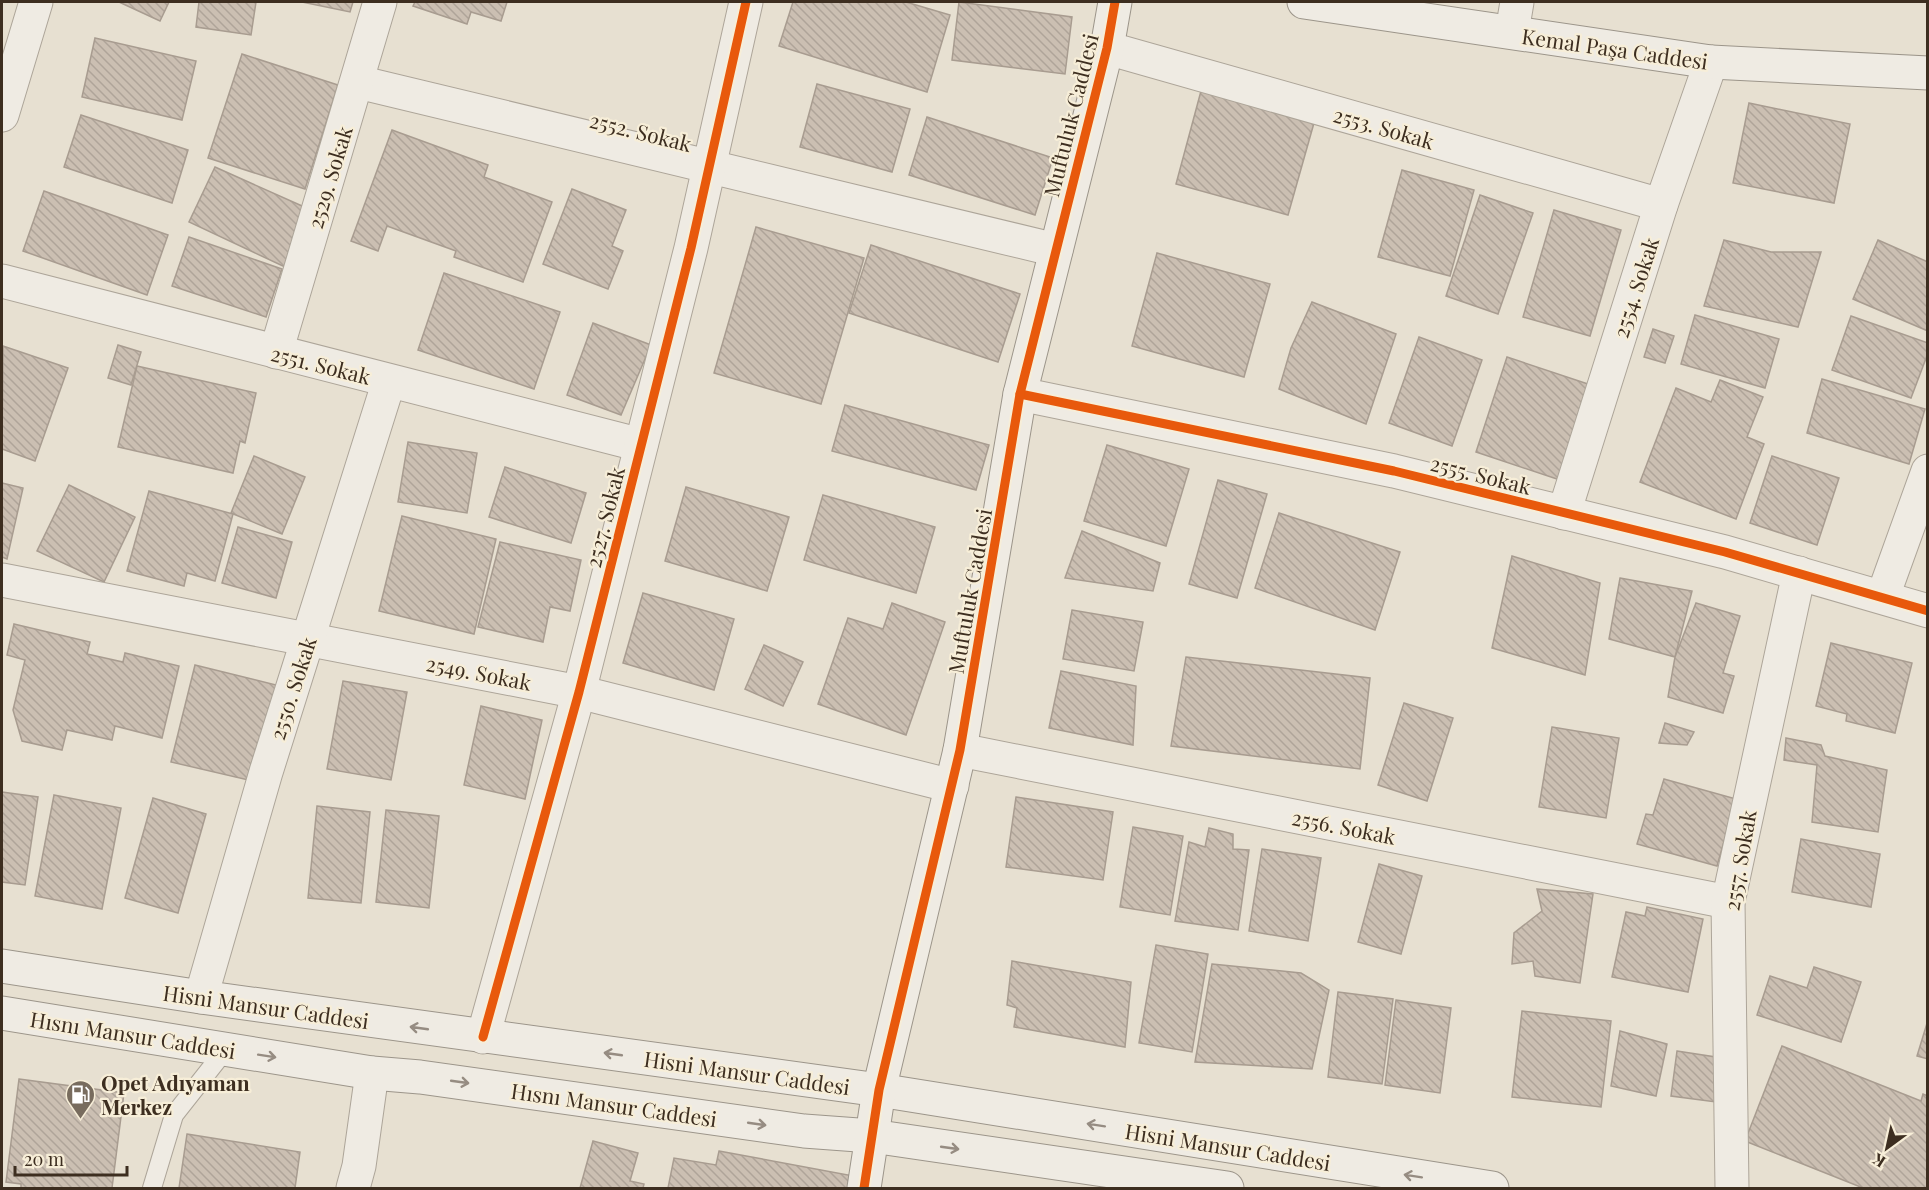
<svg xmlns="http://www.w3.org/2000/svg" width="1929" height="1190" font-family="'Playfair Display',serif">
	<style>
		.building { fill: url(#building-back-hatch); stroke: #a89c90; stroke-width: 1.5 }
		.lines { fill: none; stroke-linecap: round; stroke-linejoin: round }
		.lane-casing { stroke: #ada599; stroke-width: 20 }
		.street-casing { stroke: #ada599; stroke-width: 35 }
		.secondary-casing { stroke: #9c958a; stroke-width: 35 }
		.lane { stroke: #efebe3; stroke-width: 18 }
		.street { stroke: #efebe3; stroke-width: 33 }
		.secondary { stroke: #efebe3; stroke-width: 33 }
		.cycleway-casing { stroke: #f7eed8; stroke-width: 13 }
		.cycleway { stroke: #e8590c; stroke-width: 9 }
		.oneway { stroke: #968c82 }
		.labels { text-anchor: middle; dominant-baseline: central; stroke-width: 4.5; stroke-linejoin: round; paint-order: stroke }
		.street-label { font-size: 21px; fill: #3d2e20; stroke: #f7eed8 }
		.poi-label { font-size: 21px; font-weight: bold; fill: #3d2e20; stroke: #f7eed8; text-anchor: start }
	</style>
	<defs>
		<pattern id="building-back-hatch" width="6" height="6" patternUnits="userSpaceOnUse" patternTransform="scale(1.5)"><rect width="6" height="6" fill="#cbbfb2"/><path d="M-1 5l2 2M0 0l6 6M5-1l2 2" fill="none" stroke="#afa499"/></pattern>
	</defs>
	<rect width="100%" height="100%" fill="#e7e0d1"/>
	<g class="building">
		<path d="M119 2H169L160 21Z"/>
		<path d="M199 2H256L251 35 196 27Z"/>
		<path d="M302 2H353L350 12Z"/>
		<path d="M415 2H507L501 21 471 12 467 24 413 6Z"/>
		<path d="M793 2H906L950 15 927 92 779 46Z"/>
		<path d="M959 2 1072 17 1065 74 952 60Z"/>
		<path d="M95 38 196 61 182 120 82 97Z"/>
		<path d="M242 54 338 85 305 189 208 158Z"/>
		<path d="M817 84 910 109 892 172 800 147Z"/>
		<path d="M1201 91 1314 123 1288 215 1176 184Z"/>
		<path d="M1749 103 1850 124 1834 203 1733 183Z"/>
		<path d="M81 115 188 150 172 203 64 167Z"/>
		<path d="M927 117 1053 158 1035 215 909 175Z"/>
		<path d="M392 130 488 165 484 177 552 202 523 282 454 257 456 251 387 226 378 251 351 241Z"/>
		<path d="M215 167 311 210 285 267 189 222Z"/>
		<path d="M1402 170 1474 190 1450 276 1378 257Z"/>
		<path d="M572 189 626 210 612 246 623 251 608 289 543 264Z"/>
		<path d="M44 191 168 235 147 295 23 251Z"/>
		<path d="M1480 195 1533 213 1498 314 1446 296Z"/>
		<path d="M1554 210 1621 230 1590 336 1523 317Z"/>
		<path d="M756 227 864 258 821 404 714 373Z"/>
		<path d="M189 237 282 269 266 317 172 286Z"/>
		<path d="M1724 240 1771 252H1821L1798 327 1704 306Z"/>
		<path d="M1878 240 1928 262V331L1853 299Z"/>
		<path d="M871 245 1020 294 998 362 849 313Z"/>
		<path d="M1157 253 1270 284 1244 377 1132 346Z"/>
		<path d="M444 273 560 312 534 389 418 350Z"/>
		<path d="M1312 302 1396 334 1366 424 1279 389 1291 348Z"/>
		<path d="M1695 315 1779 339 1765 388 1681 364Z"/>
		<path d="M1851 316 1928 343V353L1911 398 1832 370Z"/>
		<path d="M593 323 651 345 621 415 567 395Z"/>
		<path d="M1653 329 1674 336 1665 363 1644 357Z"/>
		<path d="M1419 337 1482 360 1452 446 1389 423Z"/>
		<path d="M118 345 141 352 131 385 108 378Z"/>
		<path d="M3 346 68 368 35 461 2 449Z"/>
		<path d="M1507 357 1597 387 1566 482 1476 452Z"/>
		<path d="M137 366 256 393 245 443 240 441 233 473 118 447Z"/>
		<path d="M1822 379 1925 409 1909 464 1807 433Z"/>
		<path d="M1720 380 1763 397 1747 437 1764 444 1736 519 1640 482 1676 388 1711 402Z"/>
		<path d="M845 405 989 445 976 490 832 451Z"/>
		<path d="M408 442 477 453 467 513 398 502Z"/>
		<path d="M1107 445 1189 469 1166 546 1084 521Z"/>
		<path d="M254 456 305 477 282 534 231 513Z"/>
		<path d="M1772 456 1839 478 1817 545 1750 523Z"/>
		<path d="M505 467 586 493 571 543 489 517Z"/>
		<path d="M1218 480 1267 494 1237 598 1189 584Z"/>
		<path d="M2 483 23 488 7 559 2 557Z"/>
		<path d="M69 485 135 517 104 582 37 551Z"/>
		<path d="M686 487 789 517 767 591 665 561Z"/>
		<path d="M149 491 233 514 215 581 187 573 184 586 127 571Z"/>
		<path d="M823 495 935 527 916 593 804 560Z"/>
		<path d="M1279 513 1400 552 1375 630 1255 588Z"/>
		<path d="M402 516 496 539 474 634 379 611Z"/>
		<path d="M238 527 292 542 276 598 222 583Z"/>
		<path d="M1082 531 1160 563 1153 591 1065 578Z"/>
		<path d="M500 542 581 560 570 611 550 607 543 642 478 627Z"/>
		<path d="M1512 556 1600 583 1585 675 1492 648Z"/>
		<path d="M1620 578 1692 591 1675 657 1609 639Z"/>
		<path d="M643 593 734 619 714 690 623 663Z"/>
		<path d="M892 603 945 622 906 735 818 704 848 618 883 629Z"/>
		<path d="M1696 603 1740 616 1723 673 1734 676 1723 713 1668 697 1675 657Z"/>
		<path d="M1072 610 1143 622 1134 671 1063 659Z"/>
		<path d="M14 624 90 642 87 654 123 662 125 653 179 666 162 738 115 726 112 740 67 730 62 750 22 741 13 710 25 660 7 655Z"/>
		<path d="M1831 643 1912 663 1895 733 1846 721 1847 714 1816 706Z"/>
		<path d="M764 645 803 662 783 706 745 689Z"/>
		<path d="M1186 657 1370 678 1360 769 1171 746Z"/>
		<path d="M195 665 284 687 261 783 171 762Z"/>
		<path d="M1061 671 1136 686 1133 745 1049 728Z"/>
		<path d="M343 681 407 692 391 780 327 769Z"/>
		<path d="M1404 703 1453 718 1427 801 1378 785Z"/>
		<path d="M481 706 542 720 525 799 464 785Z"/>
		<path d="M1665 723 1694 732 1687 745 1659 743Z"/>
		<path d="M1552 727 1619 738 1606 818 1539 807Z"/>
		<path d="M1786 738 1821 745 1825 756 1887 770 1878 832 1812 822 1817 765 1784 760Z"/>
		<path d="M1664 779 1736 799 1717 866 1637 844 1646 814 1653 815Z"/>
		<path d="M2 792 38 797 25 885 2 882Z"/>
		<path d="M54 795 121 808 102 909 35 896Z"/>
		<path d="M1016 797 1113 812 1103 880 1006 867Z"/>
		<path d="M153 798 206 814 178 913 125 898Z"/>
		<path d="M317 806 370 812 361 903 308 898Z"/>
		<path d="M386 810 439 816 429 908 376 902Z"/>
		<path d="M1133 827 1183 836 1170 915 1120 907Z"/>
		<path d="M1209 828 1233 834V849L1249 850 1238 930 1175 921 1189 842 1205 847Z"/>
		<path d="M1801 839 1880 854 1871 907 1792 892Z"/>
		<path d="M1262 849 1321 858 1308 941 1249 931Z"/>
		<path d="M1379 864 1422 876 1401 954 1358 942Z"/>
		<path d="M1537 889 1593 894 1580 983 1535 976 1533 961 1512 964 1514 933 1542 911Z"/>
		<path d="M1647 907 1703 919 1688 992 1612 977 1626 912 1645 916Z"/>
		<path d="M1156 945 1208 954 1192 1052 1139 1043Z"/>
		<path d="M1012 961 1131 982 1125 1047 1014 1027 1017 1008 1007 1005Z"/>
		<path d="M1212 964 1301 973 1329 990 1312 1069 1195 1062Z"/>
		<path d="M1814 967 1861 982 1841 1042 1757 1015 1770 976 1807 988Z"/>
		<path d="M1338 992 1393 999 1382 1084 1328 1077Z"/>
		<path d="M1396 1000 1451 1008 1440 1093 1385 1085Z"/>
		<path d="M1522 1011 1611 1021 1601 1107 1512 1097Z"/>
		<path d="M1928 1020V1059L1917 1056Z"/>
		<path d="M1620 1031 1667 1044 1656 1096 1611 1086Z"/>
		<path d="M1782 1046 1921 1101 1923 1094 1928 1096V1188H1863L1745 1141Z"/>
		<path d="M1677 1051 1722 1058 1716 1102 1671 1096Z"/>
		<path d="M19 1079 124 1093 112 1188H21V1184L6 1182Z"/>
		<path d="M187 1134 300 1152 295 1188H179Z"/>
		<path d="M593 1141 638 1153 630 1181 644 1184 643 1188H580Z"/>
		<path d="M719 1151 859 1177 857 1188H668L674 1158 716 1165Z"/>
	</g>
	<g class="lines">
		<defs>
			<path id="lane" d="M152 1188 174 1115 226 1049"/>
			<g id="street">
				<path d="M1512 32 1517 2"/>
				<path d="M1107 48 1661 205"/>
				<path d="M358 82 1056 250"/>
				<path d="M2 115 36 2"/>
				<path d="M2 281 641 445"/>
				<path d="M276 352 380 2"/>
				<path d="M1020 394 1394 471 1725 552 1928 611"/>
				<path d="M1564 513 1661 205 1711 62"/>
				<path d="M2 580 579 692 952 786"/>
				<path d="M1883 596 1928 471"/>
				<path d="M960 750 1728 902"/>
				<path d="M201 997 266 772 389 381"/>
				<path d="M483 1037 579 692 691 248 746 2"/>
				<path d="M353 1188 359 1166 372 1073"/>
				<path d="M1732 1188 1728 902 1799 573"/>
			</g>
			<g id="secondary">
				<path d="M1304 2 1711 62 1928 73"/>
				<path d="M2 966 201 997 879 1090 1492 1188"/>
				<path d="M2 1013 372 1073 420 1077 804 1131 872 1136 1227 1188"/>
				<path d="M864 1188 879 1090 960 750 1020 394 1107 48 1115 2"/>
			</g>
		</defs>
		<use href="#lane" class="lane-casing"/>
		<use href="#street" class="street-casing"/>
		<use href="#secondary" class="secondary-casing"/>
		<use href="#lane" class="lane"/>
		<use href="#street" class="street"/>
		<use href="#secondary" class="secondary"/>
		<defs>
			<g id="cycleway">
				<path d="M1020 394 1394 471 1725 552 1928 611"/>
				<path d="M483 1037 579 692 691 248 746 2"/>
				<path d="M864 1188 879 1090 960 750 1020 394 1107 48 1115 2"/>
			</g>
		</defs>
		<use href="#cycleway" class="cycleway-casing"/>
		<use href="#cycleway" class="cycleway"/>
	</g>
	<defs><path id="oneway-shaft" d="M-6 0H5M1.5-3L5.5 0L1.5 3" fill="none" stroke-width="1.6" stroke-linecap="round" stroke-linejoin="round" transform="scale(1.5)"/></defs>
	<g class="oneway">
		<use href="#oneway-shaft" transform="translate(419 1028) rotate(-172)"/>
		<use href="#oneway-shaft" transform="translate(613 1054) rotate(-172)"/>
		<use href="#oneway-shaft" transform="translate(267 1056) rotate(9)"/>
		<use href="#oneway-shaft" transform="translate(460 1082) rotate(8)"/>
		<use href="#oneway-shaft" transform="translate(757 1124) rotate(8)"/>
		<use href="#oneway-shaft" transform="translate(1096 1125) rotate(-171)"/>
		<use href="#oneway-shaft" transform="translate(950 1148) rotate(8)"/>
		<use href="#oneway-shaft" transform="translate(1413 1176) rotate(-171)"/>
	</g>
	<defs>
		<symbol id="fuel-pin" viewBox="-11 -11 22 30"><path d="M0 17L-7.5 6A9.5 9.5 0 1 1 7.5 6Z" fill="#786c5e" stroke="#f7eed8"/><path d="M-5.5-6h7V0h2V4h1.3V-2.5L3-4.5l.8-.8L6-3V5H2.5V1h-1V6h-7ZM-4.2-4.7v3.2H.2V-4.7Z" fill="#fff"/></symbol>
	</defs>
	<g fill-rule="evenodd">
		<use href="#fuel-pin" x="64" y="1078" width="33" height="45"/>
	</g>
	<g class="labels">
		<g class="street-label">
			<text transform="translate(1615 48) rotate(8)">Kemal Paşa Caddesi</text>
			<text transform="translate(1070 115) rotate(-76)">Muftuluk Caddesi</text>
			<text transform="translate(1384 127) rotate(16)">2553. Sokak</text>
			<text transform="translate(641 131) rotate(14)">2552. Sokak</text>
			<text transform="translate(329 177) rotate(-73)">2529. Sokak</text>
			<text transform="translate(1635 287) rotate(-72)">2554. Sokak</text>
			<text transform="translate(321 364) rotate(14)">2551. Sokak</text>
			<text transform="translate(1481 474) rotate(14)">2555. Sokak</text>
			<text transform="translate(604 517) rotate(-76)">2527. Sokak</text>
			<text transform="translate(969 591) rotate(-80)">Muftuluk Caddesi</text>
			<text transform="translate(479 672) rotate(11)">2549. Sokak</text>
			<text transform="translate(292 688) rotate(-72)">2550. Sokak</text>
			<text transform="translate(1344 826) rotate(11)">2556. Sokak</text>
			<text transform="translate(1739 860) rotate(-80)">2557. Sokak</text>
			<text transform="translate(266 1006) rotate(8)">Hisni Mansur Caddesi</text>
			<text transform="translate(133 1034) rotate(9)">Hısnı Mansur Caddesi</text>
			<text transform="translate(747 1072) rotate(8)">Hisni Mansur Caddesi</text>
			<text transform="translate(614 1104) rotate(8)">Hısnı Mansur Caddesi</text>
			<text transform="translate(1228 1146) rotate(9)">Hisni Mansur Caddesi</text>
		</g>
		<g class="poi-label">
			<text x="101" y="1082">Opet Adıyaman<tspan x="101" dy="24">Merkez</tspan></text>
		</g>
	</g>
	<rect width="1929" height="1190" fill="none" stroke="#3d2e20" stroke-width="6"/>
	<g transform="translate(1887 1148) rotate(213)" stroke="#f7eed8" stroke-width="4.5" paint-order="stroke">
	<path d="M0-4.5L10 22L0 15L-10 22Z" fill="#3d2e20"/>
	<text y="-9" font-size="16" font-weight="bold" text-anchor="middle" fill="#3d2e20">K</text>
	</g>
	<path d="M15 1166v9h112v-9" fill="none" stroke="#3d2e20" stroke-width="3"/>
	<text x="24" y="1166" font-size="18" fill="#3d2e20" stroke="#f7eed8" stroke-width="4.5" paint-order="stroke">20 m</text>
</svg>
